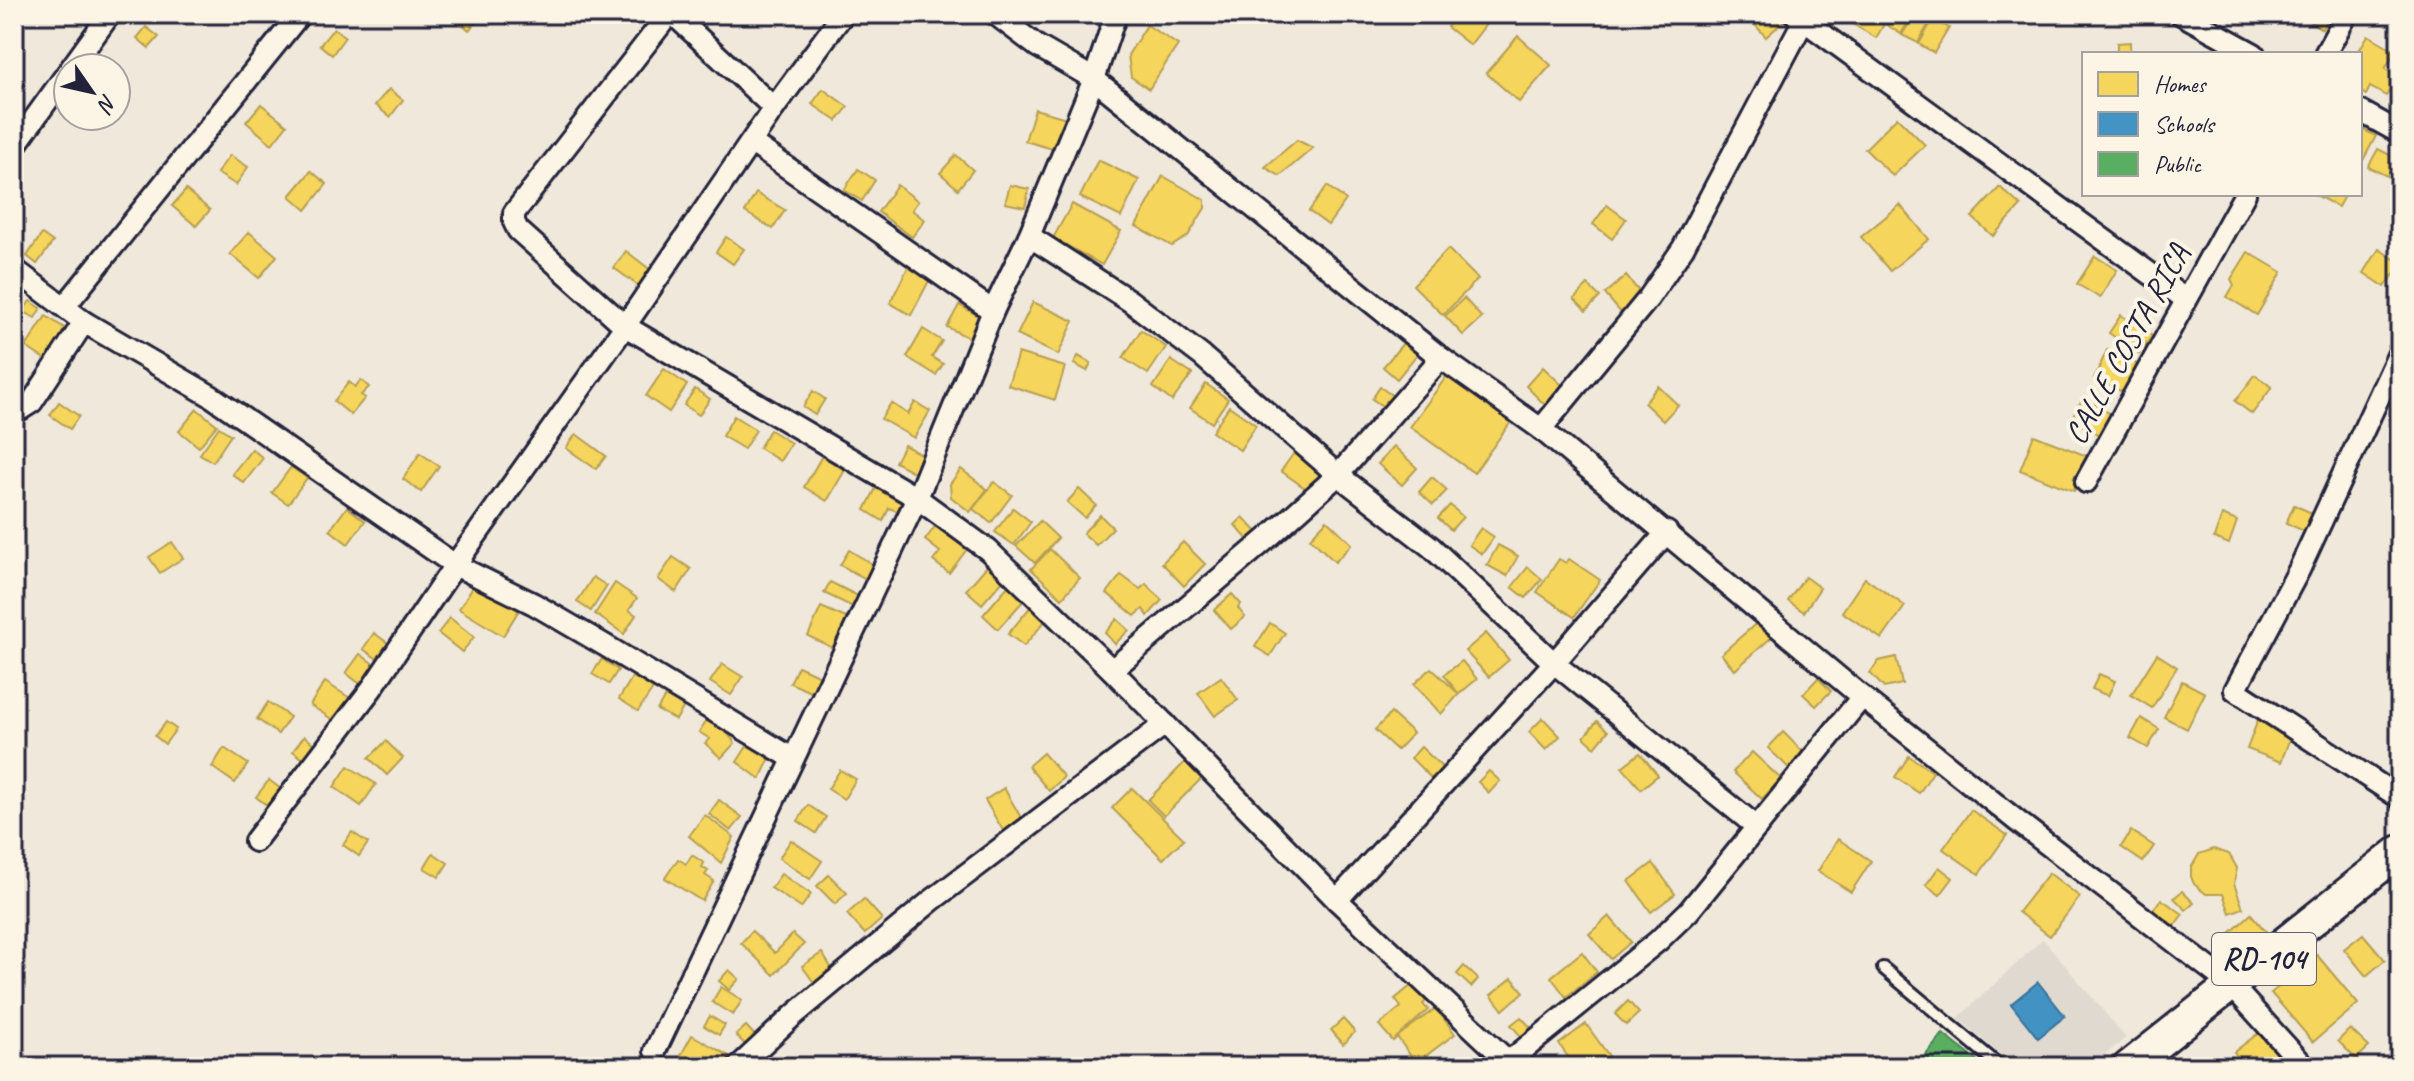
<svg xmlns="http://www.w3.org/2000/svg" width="2414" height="1081" font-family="Caveat,sans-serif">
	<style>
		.built { fill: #e0d9cf }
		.homes { fill: #f6d55c; stroke: #b69f52; stroke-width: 2 }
		.schools { fill: #4393c3; stroke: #39719a; stroke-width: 2 }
		.public { fill: #5aae61; stroke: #498456; stroke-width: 2 }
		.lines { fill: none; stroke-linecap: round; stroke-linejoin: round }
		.service-casing { stroke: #22223b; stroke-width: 16 }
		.minor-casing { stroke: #22223b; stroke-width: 26 }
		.primary-casing { stroke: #22223b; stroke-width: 36 }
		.service { stroke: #fcf5e5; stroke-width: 10 }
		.minor { stroke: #fcf5e5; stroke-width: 20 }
		.primary { stroke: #fcf5e5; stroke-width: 30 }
		.labels { text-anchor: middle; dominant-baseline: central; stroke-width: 8; stroke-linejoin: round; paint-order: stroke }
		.shield { fill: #fcf5e5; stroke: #63616e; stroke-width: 2 }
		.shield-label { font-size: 30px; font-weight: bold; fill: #22223b }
		.street-label { font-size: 32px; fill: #22223b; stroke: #fcf5e5 }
	</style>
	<rect width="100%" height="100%" fill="#efe8db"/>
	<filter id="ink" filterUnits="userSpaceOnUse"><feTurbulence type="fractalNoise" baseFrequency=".0125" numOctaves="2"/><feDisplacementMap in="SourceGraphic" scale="16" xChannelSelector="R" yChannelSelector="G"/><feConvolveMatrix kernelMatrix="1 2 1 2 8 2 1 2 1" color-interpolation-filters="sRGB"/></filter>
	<g filter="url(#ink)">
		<path class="built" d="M2043 939 2126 1038 2089 1067H2014L1958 1018Z"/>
		<g class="homes">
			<path d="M464 14H479L481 16 469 30 458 20Z"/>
			<path d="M1457 14H1475L1487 23 1470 45 1447 27Z"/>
			<path d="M1751 14H1777L1784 21 1766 37 1748 17Z"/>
			<path d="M1854 14H1890L1876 38 1849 22Z"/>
			<path d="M1893 14H1913L1901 34 1887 25Z"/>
			<path d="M1915 14H1925L1932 18 1918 43 1902 35Z"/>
			<path d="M2298 14H2331L2322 29Z"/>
			<path d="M1933 19 1949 28 1934 53 1919 44Z"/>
			<path d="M1147 25 1178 45 1149 89 1131 77 1128 55Z"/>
			<path d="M146 27 159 37 149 48 137 38Z"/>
			<path d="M334 28 345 37 332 55 320 45Z"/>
			<path d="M2368 35 2396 51 2385 69 2398 77 2386 96 2370 87 2366 95 2360 92V54H2357Z"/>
			<path d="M1518 36 1551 65 1519 102 1486 73Z"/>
			<path d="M2130 42V54H2117V43Z"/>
			<path d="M389 89 403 100 390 117 375 105Z"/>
			<path d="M823 89 848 107 837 121 812 104Z"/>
			<path d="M261 104 287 125 272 144 246 122Z"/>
			<path d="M1035 109 1070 119 1060 151 1025 141Z"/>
			<path d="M1897 117 1925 145 1893 176 1865 149Z"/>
			<path d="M2360 128 2376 136 2360 166Z"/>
			<path d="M1297 140 1313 148 1280 176 1265 167Z"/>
			<path d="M2378 149 2396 158 2387 176 2368 167Z"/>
			<path d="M230 155 248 167 236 185 217 173Z"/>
			<path d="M956 155 973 170 958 189 940 173Z"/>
			<path d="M1098 160 1139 180 1121 217 1080 197Z"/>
			<path d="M858 169 875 180 862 201 844 190Z"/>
			<path d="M311 171 327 184 306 210 290 196Z"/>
			<path d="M1163 176 1205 200V208L1188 236 1172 246 1136 226Z"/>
			<path d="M897 185 918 201 912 210 925 220 912 237 878 212Z"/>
			<path d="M1010 185 1029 189 1025 207 1005 203Z"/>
			<path d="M1327 186 1346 200 1328 225 1309 211Z"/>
			<path d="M2000 187 2021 206 1993 236 1972 217Z"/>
			<path d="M186 190 210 210 196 226 172 206Z"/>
			<path d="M756 193 785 210 773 229 745 212Z"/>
			<path d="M2314 194H2345L2338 207Z"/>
			<path d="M1072 204 1121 231 1102 265 1053 238Z"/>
			<path d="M1607 205 1626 219 1612 239 1593 224Z"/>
			<path d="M1900 205 1929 239 1890 271 1861 237Z"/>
			<path d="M249 232 277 256 259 278 230 254Z"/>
			<path d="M42 234 53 242 37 264 27 256Z"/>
			<path d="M726 237 744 249 733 264 716 252Z"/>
			<path d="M1448 249 1478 279 1443 315 1413 285Z"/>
			<path d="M2379 249 2396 260 2400 254V266L2385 287 2364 273Z"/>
			<path d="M626 251 652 271 640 287 614 268Z"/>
			<path d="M2248 252 2282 272 2257 315 2227 297 2234 285 2231 279Z"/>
			<path d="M2095 256 2117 270 2100 298 2077 284Z"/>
			<path d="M908 267 930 279 911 315 890 303Z"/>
			<path d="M1626 276 1643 296 1622 314 1605 294Z"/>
			<path d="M1588 285 1600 297 1586 311 1574 299Z"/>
			<path d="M1464 298 1482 318 1463 335 1445 316Z"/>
			<path d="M30 301 41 308 35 318 23 311Z"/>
			<path d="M1033 302 1074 321 1058 355 1017 335Z"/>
			<path d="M959 305 982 318 971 339 947 327Z"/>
			<path d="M2121 315 2152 336 2139 354 2109 333Z"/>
			<path d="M46 316 66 329 46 360 26 347Z"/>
			<path d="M923 329 942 341 932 357 943 364 936 375 907 357Z"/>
			<path d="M1141 330 1166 347 1148 374 1123 358Z"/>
			<path d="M1405 341 1419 352 1397 379 1383 367Z"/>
			<path d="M2107 350 2137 364 2124 393 2094 378Z"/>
			<path d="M1018 353 1065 367 1055 400 1008 385Z"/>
			<path d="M1078 356 1091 363 1087 371 1074 364Z"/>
			<path d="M1171 360 1192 374 1172 401 1153 387Z"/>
			<path d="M1543 367 1563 386 1545 405 1526 386Z"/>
			<path d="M664 369 687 385 669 412 646 396Z"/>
			<path d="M1449 373 1513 419 1474 473 1410 427Z"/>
			<path d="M2255 375 2272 387 2252 414 2235 401Z"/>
			<path d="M361 380 369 387 361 395 365 398 351 415 334 401 349 382 355 387Z"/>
			<path d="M1206 384 1228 399 1212 423 1190 408Z"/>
			<path d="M1658 386 1678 405 1663 421 1644 403Z"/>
			<path d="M1380 387 1396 398 1388 410 1372 399Z"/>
			<path d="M695 389 710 399 699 415 684 405Z"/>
			<path d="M813 391 825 399 815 415 803 407Z"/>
			<path d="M2083 398 2111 414 2099 435 2071 419Z"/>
			<path d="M59 402 79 416 70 429 50 415Z"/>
			<path d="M915 402 930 411 914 438 881 419 891 403 908 414Z"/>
			<path d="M1229 406 1256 425 1240 450 1212 432Z"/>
			<path d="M197 409 217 425 199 447 179 431Z"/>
			<path d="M734 416 756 430 744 449 722 436Z"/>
			<path d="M219 427 231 435 213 462 200 454Z"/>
			<path d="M770 430 791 443 780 461 759 448Z"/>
			<path d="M576 434 606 456 596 469 566 448Z"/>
			<path d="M2034 435 2087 456 2074 491 2020 470Z"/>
			<path d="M904 445 928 458 919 475 895 462Z"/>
			<path d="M1394 446 1417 468 1402 485 1378 464Z"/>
			<path d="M252 449 263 458 244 483 232 474Z"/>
			<path d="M420 453 439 466 421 492 403 479Z"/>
			<path d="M1294 453 1325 474 1312 493 1281 471Z"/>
			<path d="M822 456 845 470 827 501 804 487Z"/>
			<path d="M291 467 307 478 288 504 272 493Z"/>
			<path d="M961 469 987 489 970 512 951 497 950 484Z"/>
			<path d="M1432 477 1447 490 1433 505 1419 492Z"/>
			<path d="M994 482 1012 495 991 523 973 509Z"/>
			<path d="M878 484 904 497 897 511 889 508 883 521 865 510Z"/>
			<path d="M1079 489 1096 505 1085 518 1067 502Z"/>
			<path d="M1450 505 1463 517 1451 530 1438 518Z"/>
			<path d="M2294 505 2314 514 2306 532 2286 523Z"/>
			<path d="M347 507 365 521 348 544 330 530Z"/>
			<path d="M1013 508 1031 522 1014 545 995 532Z"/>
			<path d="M1100 515 1113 528 1096 545 1083 533Z"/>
			<path d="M2222 515 2237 521 2229 544 2214 538Z"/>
			<path d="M1243 517 1258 533 1249 541 1235 525Z"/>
			<path d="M1327 520 1352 544 1335 562 1310 538Z"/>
			<path d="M1040 521 1058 538 1035 563 1016 546Z"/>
			<path d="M937 524 968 548 949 573 933 561 940 552 925 540Z"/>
			<path d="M1481 528 1494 537 1482 554 1469 545Z"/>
			<path d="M172 542 183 558 160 573 149 557Z"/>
			<path d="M1183 542 1205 564 1184 586 1162 563Z"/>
			<path d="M1498 545 1518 556 1507 576 1487 565Z"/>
			<path d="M1050 549 1080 578 1062 598 1031 569Z"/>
			<path d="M849 550 874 565 866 579 840 565Z"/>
			<path d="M673 557 691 569 676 592 658 579Z"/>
			<path d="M1559 559 1566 563 1569 559 1600 580 1574 617 1537 592Z"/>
			<path d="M987 566 1003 580 982 604 966 590Z"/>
			<path d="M1528 567 1542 579 1526 598 1512 587Z"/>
			<path d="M1121 575 1140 589 1146 584 1162 600 1148 616 1143 609 1135 616 1107 593Z"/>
			<path d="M593 577 607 586 591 611 577 602Z"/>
			<path d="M1805 577 1820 588 1804 612 1788 601Z"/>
			<path d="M1865 578 1905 606 1882 639 1842 612Z"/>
			<path d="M830 582 864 599 859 610 824 593Z"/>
			<path d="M475 583 519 610 503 636 459 609Z"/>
			<path d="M615 583 637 598 629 610 636 615 624 634 595 614Z"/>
			<path d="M1008 586 1024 600 998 629 983 615Z"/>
			<path d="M1232 594 1241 604 1238 608 1245 617 1231 629 1214 610Z"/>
			<path d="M1032 605 1048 618 1024 646 1008 634Z"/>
			<path d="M821 607 853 621 839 651 808 636Z"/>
			<path d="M450 618 474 637 462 652 438 633Z"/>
			<path d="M1117 619 1129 630 1115 644 1105 633Z"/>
			<path d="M1760 620 1773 636 1735 670 1721 654Z"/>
			<path d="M1270 623 1285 633 1270 656 1255 647Z"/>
			<path d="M374 633 392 646 382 662 363 649Z"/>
			<path d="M1486 633 1509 660 1489 677 1465 651Z"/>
			<path d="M360 654 379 668 364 687 346 673Z"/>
			<path d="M2157 654 2177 667 2152 708 2131 695Z"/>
			<path d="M1896 657 1902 684 1884 688 1870 673 1879 661Z"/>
			<path d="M602 659 618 670 609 684 592 674Z"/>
			<path d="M1462 661 1477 679 1459 694 1444 675Z"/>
			<path d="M722 664 743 677 731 695 710 682Z"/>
			<path d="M798 666 827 679 820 696 790 683Z"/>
			<path d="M1431 668 1459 694 1441 714 1414 684Z"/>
			<path d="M2099 674 2115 681 2108 696 2092 689Z"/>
			<path d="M633 676 653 689 638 711 619 699Z"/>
			<path d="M1221 677 1238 700 1215 716 1198 693Z"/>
			<path d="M1818 678 1831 691 1816 706 1803 694Z"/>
			<path d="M2182 681 2205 693 2187 729 2164 717Z"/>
			<path d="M325 682 353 700 338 723 310 705Z"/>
			<path d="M667 693 686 703 676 720 657 710Z"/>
			<path d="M268 702 290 717 278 734 257 719Z"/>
			<path d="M1391 713 1413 733 1397 750 1375 730Z"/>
			<path d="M2259 717 2293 730 2281 762 2247 749Z"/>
			<path d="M708 718 722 726 735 743 721 758 705 743 710 739 699 732Z"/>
			<path d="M1543 718 1560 736 1546 750 1529 732Z"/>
			<path d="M2141 718 2159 729 2148 748 2130 738Z"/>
			<path d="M1597 721 1608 731 1595 747 1584 737Z"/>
			<path d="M166 722 176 729 165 744 155 736Z"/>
			<path d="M1783 732 1809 758 1794 773 1768 748Z"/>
			<path d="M304 736 318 747 307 762 293 751Z"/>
			<path d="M386 741 403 758 387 775 369 758Z"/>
			<path d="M749 743 771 756 760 779 737 762Z"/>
			<path d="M1421 747 1443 768 1432 779 1411 758Z"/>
			<path d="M224 748 248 764 235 783 212 767Z"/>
			<path d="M1752 752 1781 779 1762 799 1733 772Z"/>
			<path d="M1043 753 1064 777 1049 791 1028 766Z"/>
			<path d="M1640 753 1658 775 1641 789 1622 767Z"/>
			<path d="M1909 756 1933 772 1919 793 1895 777Z"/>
			<path d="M1186 761 1202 778 1164 816 1148 800Z"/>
			<path d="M348 766 376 784 361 806 334 787Z"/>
			<path d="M840 770 856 779 844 799 828 789Z"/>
			<path d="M1489 771 1500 781 1489 793 1478 782Z"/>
			<path d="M269 780 285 792 272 809 256 797Z"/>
			<path d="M1004 788 1024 823 1005 834 985 800Z"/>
			<path d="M1132 788 1184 839 1163 859 1112 808Z"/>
			<path d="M719 800 742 817 731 831 709 814Z"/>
			<path d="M808 805 826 817 816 833 798 821Z"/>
			<path d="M1971 810 2007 835 1979 874 1943 849Z"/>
			<path d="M705 815 734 837 721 863 689 836Z"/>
			<path d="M2131 831 2154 846 2143 862 2121 847Z"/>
			<path d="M352 832 368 843 359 856 343 845Z"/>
			<path d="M1838 839 1871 861 1851 892 1818 871Z"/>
			<path d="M791 840 822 861 810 879 779 858Z"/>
			<path d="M2214 849 2229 854 2237 868 2234 884 2243 908 2230 913 2223 894H2206L2194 884 2191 877V868L2199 854Z"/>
			<path d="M433 853 448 863 439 877 424 868Z"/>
			<path d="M692 855 704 863 702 867 708 871 705 875 714 881 702 901 665 878 678 859 686 864Z"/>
			<path d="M1653 863 1675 894 1651 912 1629 881Z"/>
			<path d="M1939 867 1953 878 1940 895 1926 885Z"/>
			<path d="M2049 873 2080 897 2050 936 2018 912Z"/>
			<path d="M781 874 811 894 801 908 771 888Z"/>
			<path d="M829 875 847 893 835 904 817 886Z"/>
			<path d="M2182 891 2194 903 2186 910 2174 898Z"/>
			<path d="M864 899 882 919 865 934 847 914Z"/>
			<path d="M2161 899 2183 914 2173 927 2152 911Z"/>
			<path d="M2251 914 2269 935 2237 965 2218 944Z"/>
			<path d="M1609 916 1631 942 1611 959 1589 934Z"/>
			<path d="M752 931 775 953 793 934 804 944 774 975 741 943Z"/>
			<path d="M2363 934 2385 960 2366 976 2344 949Z"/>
			<path d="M1582 952 1597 972 1566 997 1551 977Z"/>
			<path d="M822 953 836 975 818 988 802 966Z"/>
			<path d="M2317 955 2358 1004 2313 1042 2271 993Z"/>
			<path d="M1464 966 1478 979 1471 987 1457 974Z"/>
			<path d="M729 970 739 979 729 990 719 981Z"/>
			<path d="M1512 978 1524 992 1503 1010 1491 995Z"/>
			<path d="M1412 985 1426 1001 1423 1004 1428 1010 1393 1041 1379 1025 1401 1007 1395 999Z"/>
			<path d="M721 987 742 1000 733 1015 712 1002Z"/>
			<path d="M1628 1001 1639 1013 1626 1025 1615 1014Z"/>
			<path d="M1436 1008 1455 1034 1416 1063 1397 1037Z"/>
			<path d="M710 1016 725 1025 719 1035 704 1026Z"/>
			<path d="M1521 1017 1536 1033 1526 1042 1511 1025Z"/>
			<path d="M1343 1019 1355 1032 1343 1044 1331 1030Z"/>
			<path d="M1586 1024 1609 1056 1593 1067H1575L1559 1044Z"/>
			<path d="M746 1026 759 1040 749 1049 736 1035Z"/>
			<path d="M2350 1029 2369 1047 2356 1059 2338 1041Z"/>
			<path d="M2260 1032 2283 1063 2278 1067H2246L2234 1052Z"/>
			<path d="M692 1035 731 1057 725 1067 703 1056 697 1067 680 1057Z"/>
			<path d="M1952 1055 1965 1067H1941Z"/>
		</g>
		<path class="schools" d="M2038 982 2065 1016 2038 1038 2011 1004Z"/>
		<path class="public" d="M1943 1034 1985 1067H1916Z"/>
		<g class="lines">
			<defs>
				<path id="service" d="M1883 968 2001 1067"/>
				<g id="minor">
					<path d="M669 14 514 213V222L518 230 625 326 917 498 988 550 1112 670 1337 900 1514 1067"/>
					<path d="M673 14 774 108"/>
					<path d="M995 14 1037 46 1094 79 1441 358 1541 429 1862 697 2017 821 2231 985 2305 1067"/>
					<path d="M1795 14 2185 299"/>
					<path d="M2181 14 2254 54"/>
					<path d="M2325 54 2347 14"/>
					<path d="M71 68 110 14"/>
					<path d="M2360 111 2400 133"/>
					<path d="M752 143 993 311"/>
					<path d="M14 147 68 72"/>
					<path d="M1029 236 1130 301 1202 356 1338 475 1431 547 1554 663 1757 827"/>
					<path d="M14 269 84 322 211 396 455 565 534 604 606 646 792 758"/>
					<path d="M65 306 300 14"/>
					<path d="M2400 351 2299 570 2235 690 2400 798"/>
					<path d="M14 408 21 409 32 402 84 322"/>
					<path d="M1541 429 1648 299 1683 248 1807 14"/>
					<path d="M2086 482 2245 194"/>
					<path d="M1112 670 1270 536 1338 475 1441 358"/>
					<path d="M255 841 372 688 455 565 625 326 774 108 843 14"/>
					<path d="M1337 900 1554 663 1667 532"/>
					<path d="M655 1051 917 498 993 311 1029 236 1094 79 1116 14"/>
					<path d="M738 1067 794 1015 931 901 1165 724"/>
					<path d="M1502 1067 1658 941 1689 911 1862 697"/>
				</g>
				<path id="primary" d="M2128 1067 2400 851"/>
			</defs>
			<use href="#service" class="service-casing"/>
			<use href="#minor" class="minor-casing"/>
			<use href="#primary" class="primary-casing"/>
			<use href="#service" class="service"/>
			<use href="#minor" class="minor"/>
			<use href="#primary" class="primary"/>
		</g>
	</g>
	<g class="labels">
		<rect class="shield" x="2212" y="933" width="104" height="52" rx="6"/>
		<g class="shield-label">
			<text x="2264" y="959">RD-104</text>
		</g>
		<g class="street-label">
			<text transform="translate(2127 344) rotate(-61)">CALLE COSTA RICA</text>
		</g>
	</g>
	<rect width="2414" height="1081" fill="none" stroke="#fcf5e5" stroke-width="48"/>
	<rect x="24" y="24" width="2366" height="1033" fill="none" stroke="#22223b" stroke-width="3" filter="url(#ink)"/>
	<rect x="2082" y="52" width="280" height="144" fill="#fcf5e5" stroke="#a5a1a1" stroke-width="2"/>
	<rect x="2098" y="72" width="40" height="24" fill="#f6d55c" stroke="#a5a1a1" stroke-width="2"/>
	<text x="2154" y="92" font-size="24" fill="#22223b">Homes</text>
	<rect x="2098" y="112" width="40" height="24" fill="#4393c3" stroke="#a5a1a1" stroke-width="2"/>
	<text x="2154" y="132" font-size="24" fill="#22223b">Schools</text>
	<rect x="2098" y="152" width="40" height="24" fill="#5aae61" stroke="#a5a1a1" stroke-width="2"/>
	<text x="2154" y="172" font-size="24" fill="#22223b">Public</text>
	<g transform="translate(92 92) rotate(124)"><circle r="38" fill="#fcf5e5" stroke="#a5a1a1" stroke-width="2"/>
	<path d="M0-6L14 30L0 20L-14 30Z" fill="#22223b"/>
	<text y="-12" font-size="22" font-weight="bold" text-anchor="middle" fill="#22223b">N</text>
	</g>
</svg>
